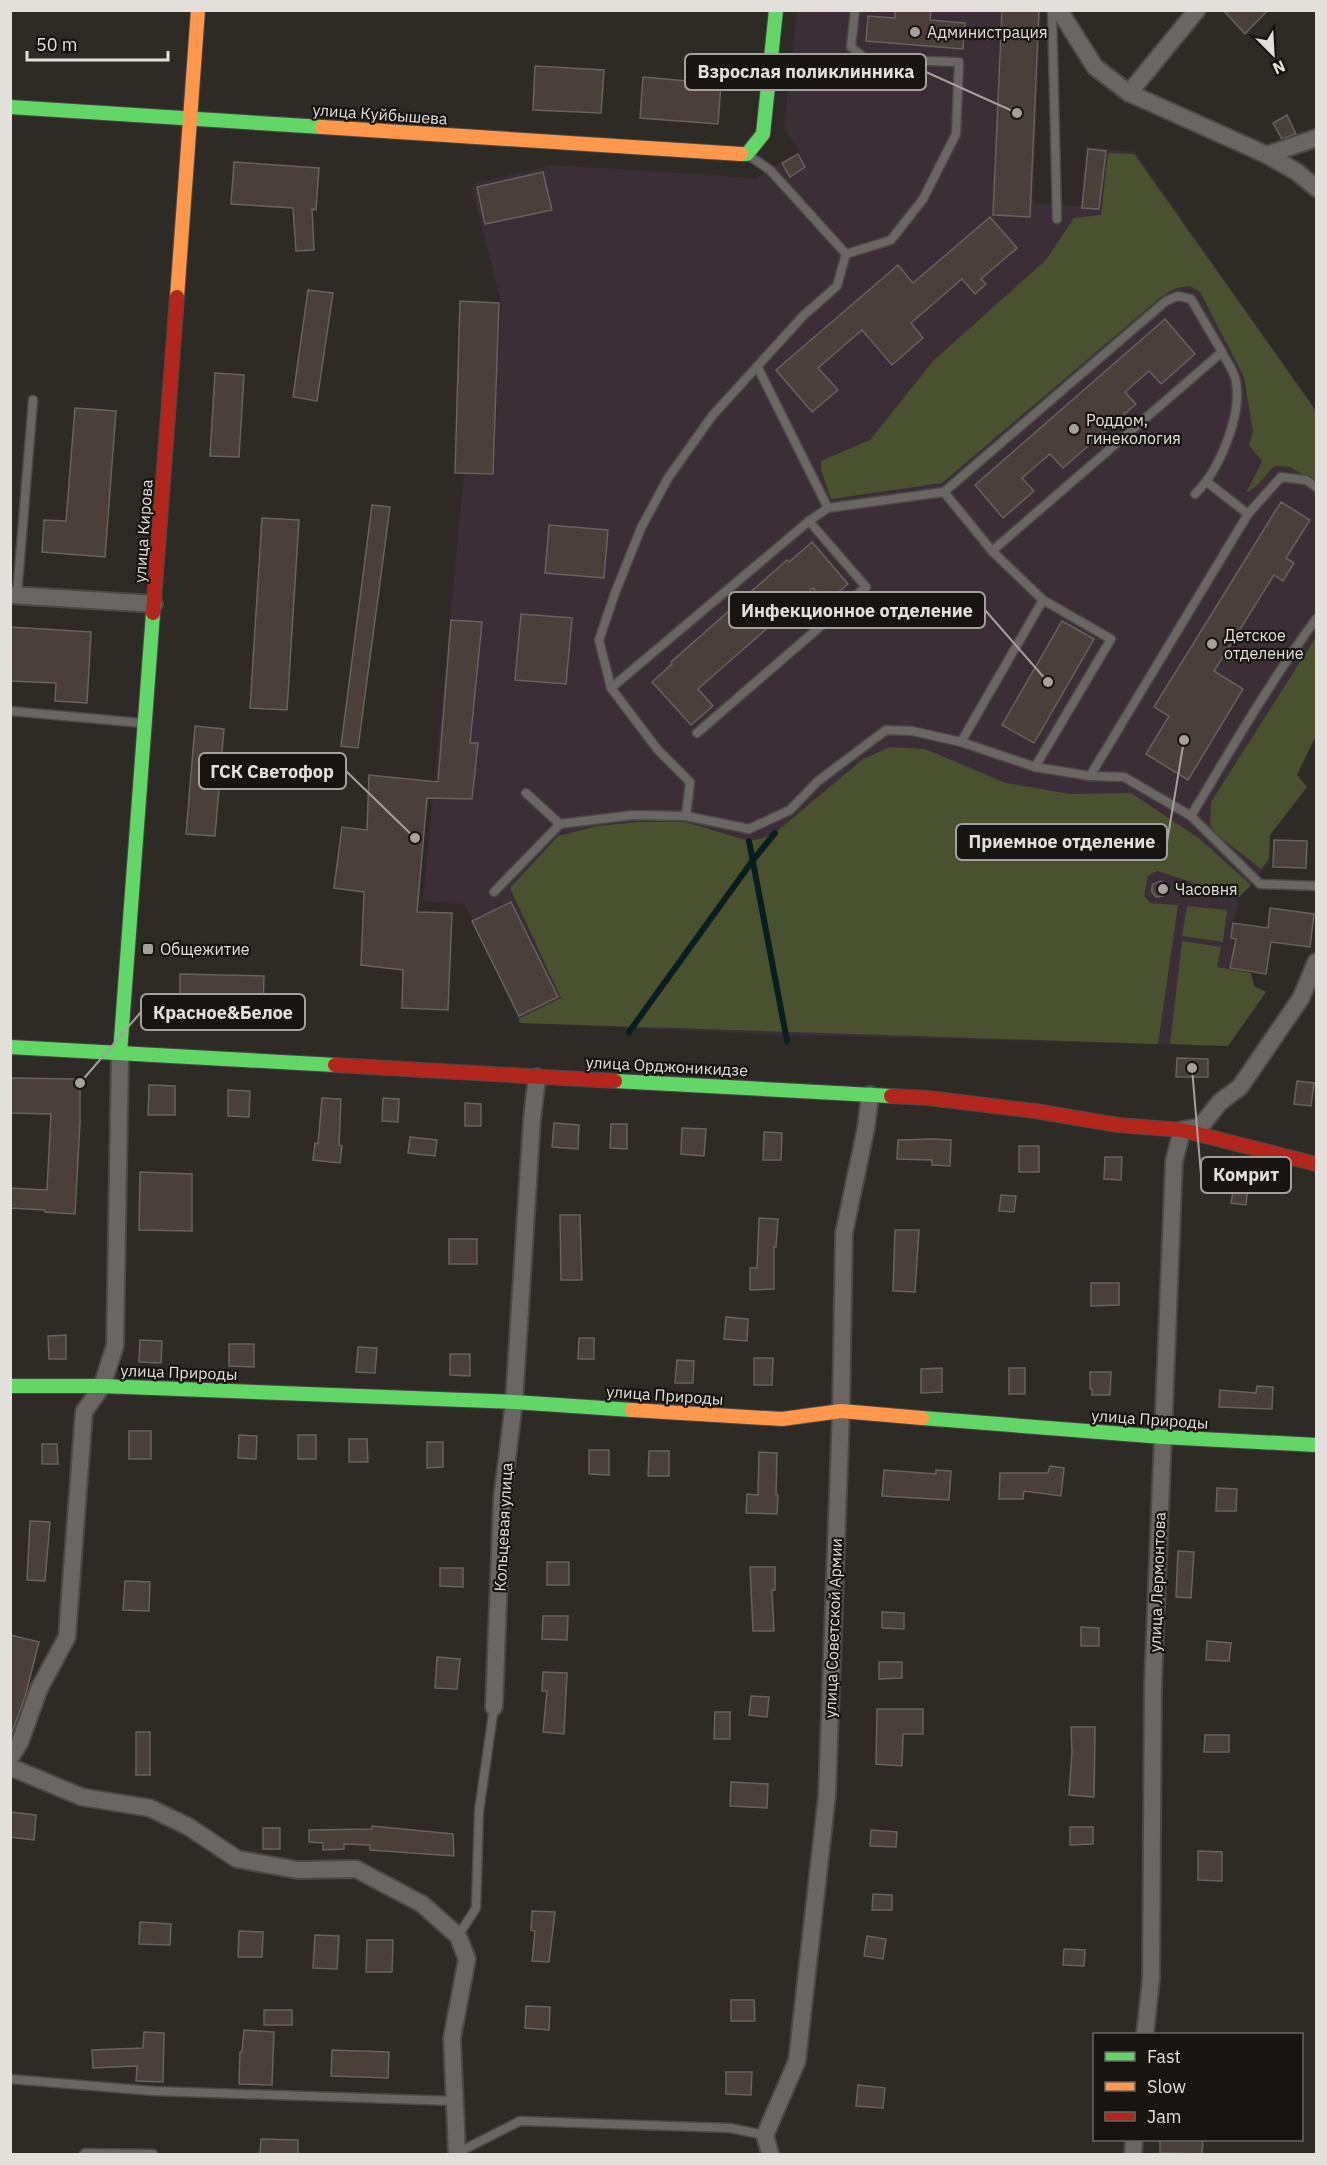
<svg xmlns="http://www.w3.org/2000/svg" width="1327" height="2165" font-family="'IBM Plex Sans',sans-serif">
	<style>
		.medical { fill: #3b2e37 }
		.green { fill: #4a512e }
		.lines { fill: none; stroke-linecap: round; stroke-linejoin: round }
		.stream { stroke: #071f20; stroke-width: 6 }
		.building { fill: #4b3f39; stroke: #66625f; stroke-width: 1.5 }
		.lane-casing { stroke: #4b4945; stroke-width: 11 }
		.street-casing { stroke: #4b4945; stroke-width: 20 }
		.fast-casing { stroke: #4b4945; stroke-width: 16 }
		.slow-casing { stroke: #4b4945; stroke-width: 16 }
		.jam-casing { stroke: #4b4945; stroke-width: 16 }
		.lane { stroke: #696663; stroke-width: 8 }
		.street { stroke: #696663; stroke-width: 16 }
		.fast { stroke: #63d668; stroke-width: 14 }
		.slow { stroke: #ff974d; stroke-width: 14 }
		.jam { stroke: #b3261e; stroke-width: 14 }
		.poi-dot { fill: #a4a19c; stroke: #171411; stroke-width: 2 }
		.labels { text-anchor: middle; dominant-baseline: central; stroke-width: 4.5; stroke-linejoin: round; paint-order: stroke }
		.poi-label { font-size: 16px; fill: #e3e0db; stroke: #171411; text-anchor: start }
		.street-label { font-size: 16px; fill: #e3e0db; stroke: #171411 }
		.leader { fill: none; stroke: #a4a19c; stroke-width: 2 }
		.callout-dot { fill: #a4a19c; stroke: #171411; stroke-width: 2 }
		.callout { fill: #171411; stroke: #a4a19c; stroke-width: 2 }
		.callout-label { font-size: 18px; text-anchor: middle; font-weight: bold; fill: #e3e0db }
	</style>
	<rect width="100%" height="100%" fill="#2e2b27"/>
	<path class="medical" d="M797 11H1041L1033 203 1080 206 1086 146 1135 152 1316 410V729L1270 835 1269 863 1239 897 1231 938 1234 939 1229 969 1251 973 1254 986 1266 992 1228 1046 784 1035 520 1023 465 904 423 901 464 474 494 475 501 302 471 184 553 165 756 178 799 152 784 127Z"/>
	<g class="green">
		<path d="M1108 153 1134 154 1316 411V482L1290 467 1274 466C1265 475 1258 488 1246 493L1262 461 1249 445 1253 432 1244 377 1200 292 1190 286 1176 288 1161 297 942 483 831 499 821 470V461L870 440 933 361 1046 260 1074 218 1101 215Z"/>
		<path d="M1316 637V736L1297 775 1307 787 1270 835 1269 858 1261 869 1215 833 1210 824 1211 802Z"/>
		<path d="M890 747 925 749 1006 783 1070 794 1131 793 1200 839 1251 885 1239 897 1157 871 1148 876 1144 896 1150 903 1178 905 1158 1044 520 1023 518 1019 561 998 510 888 558 836 598 826 638 822H685L749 841 763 838 775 833 863 759Z"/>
		<path d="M1187 906 1227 910 1223 942 1182 936Z"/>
		<path d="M1182 941 1221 947 1217 967 1251 973 1254 986 1266 992 1228 1046 1170 1044Z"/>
	</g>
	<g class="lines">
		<g class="stream">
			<path d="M749 841 787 1041"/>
			<path d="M629 1032 753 860 775 833"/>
		</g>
	</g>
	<g class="building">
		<path d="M895 10H931L930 20 965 23 963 49 866 41 868 16 895 18Z"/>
		<path d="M1002 10H1039L1030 217 993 215Z"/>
		<path d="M1223 10H1268L1245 34Z"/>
		<path d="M535 66 604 70 601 113 533 110Z"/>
		<path d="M643 77 721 84 718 124 640 118Z"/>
		<path d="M1287 115 1296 134 1282 139 1273 123Z"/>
		<path d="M1088 149 1106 151 1099 209 1082 208Z"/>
		<path d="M798 154 805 167 790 177 782 163Z"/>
		<path d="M234 162 319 168 316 210 312 209 314 250 296 251 293 208 231 204Z"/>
		<path d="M543 172 552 210 485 224 477 187Z"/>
		<path d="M990 217 1017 248 981 279 986 284 975 294 962 279 911 323 923 338 892 365 862 330 818 368 838 390 812 412 776 370 898 265 913 283Z"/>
		<path d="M308 290 333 293 317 401 293 397Z"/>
		<path d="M460 301 499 303 493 474 455 473Z"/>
		<path d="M1165 319 1195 354 1161 384 1149 371 1125 392 1136 404 1063 468 1050 454 1022 478 1034 491 1003 518 975 485Z"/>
		<path d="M215 373 244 375 239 457 210 456Z"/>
		<path d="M75 408 116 411 105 557 42 552 44 520 66 521Z"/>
		<path d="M1281 502 1310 520 1286 558 1294 563 1283 581 1274 575 1214 671 1243 689 1188 780 1146 754 1169 716 1154 707Z"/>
		<path d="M372 505 390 507 358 748 341 746Z"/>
		<path d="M262 518 299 520 287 710 250 708Z"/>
		<path d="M549 525 608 530 604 578 545 573Z"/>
		<path d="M812 542 848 584 826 603 813 588 698 689 713 706 691 725 652 682 672 664 671 662 787 560 789 562Z"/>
		<path d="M521 614 572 618 566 684 515 680Z"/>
		<path d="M451 620 482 622 470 743H478L472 799 427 798 417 912 452 913 448 1010 402 1008 403 970 361 965 364 892 334 888 342 827 367 830 369 775 438 782Z"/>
		<path d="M1062 621 1094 639 1034 743 1002 725Z"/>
		<path d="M10 627 91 632 87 703 55 701 56 683 10 681Z"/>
		<path d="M195 726 224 729 215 836 186 834Z"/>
		<path d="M1274 840 1307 841 1306 868 1273 867Z"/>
		<path d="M1161 881 1170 890 1163 896 1156 897 1152 892V887L1153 884Z"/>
		<path d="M511 902 558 997 519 1016 472 921Z"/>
		<path d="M1270 908 1314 914 1310 947 1271 942 1266 974 1230 968 1236 939 1231 938 1233 923 1268 928Z"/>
		<path d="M180 974 264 976 263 1012 180 1011Z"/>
		<path d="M1177 1058 1208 1059V1077H1176Z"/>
		<path d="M10 1078 80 1079V1123L75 1214 45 1212V1210L10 1208V1188L47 1190 51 1114 10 1113Z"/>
		<path d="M1297 1081 1314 1083 1311 1106 1294 1104Z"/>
		<path d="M149 1085 175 1086V1115H148Z"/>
		<path d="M228 1090 250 1091 249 1117 228 1116Z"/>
		<path d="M322 1098 341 1099 339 1145 342 1146 340 1163 313 1160 315 1143 318 1144Z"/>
		<path d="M383 1098 399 1099 398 1122 382 1121Z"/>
		<path d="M465 1103 481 1104V1126H465Z"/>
		<path d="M554 1123 579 1125 578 1149 552 1147Z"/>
		<path d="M611 1124H627V1149L610 1148Z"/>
		<path d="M682 1128 706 1129 704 1156 681 1154Z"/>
		<path d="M764 1132 782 1133 781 1160H763Z"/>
		<path d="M410 1137 437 1140 435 1156 408 1153Z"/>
		<path d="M933 1139 951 1140 950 1166 932 1165V1160L897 1159 898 1140Z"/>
		<rect x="1019" y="1146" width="20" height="26"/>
		<path d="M1105 1157H1122L1121 1180 1104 1179Z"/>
		<path d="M140 1172 192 1174V1231L139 1230Z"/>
		<path d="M1234 1186 1248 1188 1246 1205 1231 1203Z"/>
		<path d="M1001 1195 1016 1196 1014 1212 999 1211Z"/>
		<path d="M560 1215H580L582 1280H561Z"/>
		<path d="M759 1218 778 1219 776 1247H774V1289L750 1290V1268H757Z"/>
		<path d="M895 1230H919L915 1292 893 1291Z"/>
		<rect x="449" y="1239" width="28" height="25"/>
		<path d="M1091 1283H1119V1305L1091 1306Z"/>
		<path d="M726 1317 748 1319 747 1341 724 1339Z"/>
		<path d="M66 1335V1359H49L48 1336Z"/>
		<path d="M579 1338H594V1359H578Z"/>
		<path d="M140 1340 162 1341 161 1363 139 1362Z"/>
		<path d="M229 1344H254V1367L229 1366Z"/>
		<path d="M358 1347 377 1348 375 1373 356 1372Z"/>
		<path d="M450 1354H470V1376L450 1375Z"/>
		<path d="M754 1358H773L772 1385H754Z"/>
		<path d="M677 1360 694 1361 693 1383H675Z"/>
		<path d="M942 1368V1392L921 1393V1369Z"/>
		<rect x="1009" y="1368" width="16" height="26"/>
		<path d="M1090 1372H1111L1110 1395H1092V1389H1090Z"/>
		<path d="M1257 1386 1273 1387 1272 1409 1219 1407 1220 1390 1256 1393Z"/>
		<rect x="129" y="1431" width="22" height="28"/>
		<path d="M239 1435 257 1436 256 1459 238 1458Z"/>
		<rect x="298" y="1435" width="18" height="24"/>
		<path d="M349 1439H367L368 1462H349Z"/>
		<path d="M427 1442H443V1467L427 1468Z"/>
		<path d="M42 1444H57L58 1464H42Z"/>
		<path d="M589 1450H609V1475L589 1474Z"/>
		<path d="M649 1451H669V1476H648Z"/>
		<path d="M759 1452 777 1453 776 1495H778L777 1514 746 1513 747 1494 758 1495Z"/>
		<path d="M1050 1466 1064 1468 1061 1496 1024 1491 1023 1499H999L1000 1473H1048Z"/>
		<path d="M884 1470 936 1474V1470L951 1471 949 1500 882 1496Z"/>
		<path d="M1217 1488 1237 1489 1236 1511H1216Z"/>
		<path d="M30 1521 50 1522 45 1581 27 1580Z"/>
		<path d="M1178 1551 1194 1552 1191 1598 1176 1597Z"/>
		<rect x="547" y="1562" width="22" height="23"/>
		<path d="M750 1567H775V1590H772L774 1631H753Z"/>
		<path d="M440 1568H463V1587L440 1586Z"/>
		<path d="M125 1581 150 1582 149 1611 123 1610Z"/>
		<path d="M882 1612 904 1613V1629L882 1628Z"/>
		<path d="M543 1616H568L567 1640 542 1639Z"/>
		<path d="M1081 1627 1099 1628V1646H1081Z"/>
		<path d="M10 1635 39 1642 25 1697 12 1732H10Z"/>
		<path d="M1207 1641 1231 1643 1229 1661 1206 1660Z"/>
		<path d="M437 1657 460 1659 457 1689 435 1688Z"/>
		<path d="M879 1662H902V1678L879 1679Z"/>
		<path d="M543 1672 567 1673 564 1734 543 1732 547 1691H542Z"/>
		<path d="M751 1696 769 1697 767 1717 749 1715Z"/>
		<path d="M877 1709H923V1734H903L902 1766 876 1764Z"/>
		<path d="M715 1712H730V1739H714Z"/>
		<path d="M1071 1727H1095L1094 1797 1069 1795 1072 1752Z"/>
		<rect x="136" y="1732" width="14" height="43"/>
		<path d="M1205 1735H1229V1752H1204Z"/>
		<path d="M731 1782 768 1784 767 1808 730 1806Z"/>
		<path d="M10 1812 36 1815 34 1840 10 1837Z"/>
		<path d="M372 1826 453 1834 454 1856 370 1850V1845L344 1844V1849L323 1850V1843L309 1842V1830L372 1829Z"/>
		<path d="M1070 1827H1093V1844L1070 1845Z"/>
		<rect x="263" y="1828" width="17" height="21"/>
		<path d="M871 1830 897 1832 896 1847 870 1846Z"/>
		<path d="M1198 1851 1222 1852V1881L1198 1880Z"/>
		<path d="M873 1894 892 1895V1910H872Z"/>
		<path d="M532 1911 555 1912 549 1962 532 1961 535 1931 531 1930Z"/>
		<path d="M140 1922 171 1924 170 1945 139 1944Z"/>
		<path d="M239 1931 263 1932 262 1957H238Z"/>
		<path d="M315 1935 339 1936 337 1969 313 1968Z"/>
		<path d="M867 1936 886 1939 883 1959 864 1956Z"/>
		<path d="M367 1940H393L392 1972H366Z"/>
		<path d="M1064 1949 1085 1950 1084 1966 1063 1965Z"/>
		<path d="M731 2000H754L755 2021H731Z"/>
		<path d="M526 2006 550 2007 549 2030 525 2028Z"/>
		<rect x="264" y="2010" width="28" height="15"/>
		<path d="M244 2030 274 2032 272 2085 239 2084 240 2052H242Z"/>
		<path d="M144 2032 164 2033 163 2082 136 2081 137 2066 93 2068 92 2050 143 2048Z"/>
		<path d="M332 2050 389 2052 388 2078 331 2076Z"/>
		<path d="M726 2072H752L751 2095 726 2094Z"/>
		<path d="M858 2085 885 2088 883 2108 856 2106Z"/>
		<path d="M261 2139 298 2140V2154H260Z"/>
		<path d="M1160 2139H1203L1202 2154 1160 2153Z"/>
	</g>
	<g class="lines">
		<defs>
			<g id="lane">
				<path d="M1052 10 1057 219"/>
				<path d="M748 155 770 170 846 254 837 286 803 316 712 416 668 478 641 528 615 593 599 640 611 688 658 750 690 782 686 816 749 829 790 810 818 781 886 730 912 731 961 742 1035 767 1090 776 1124 777 1191 816 1260 884 1316 886"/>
				<path d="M846 254 891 240 923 199 956 134 959 62 866 59 851 47 855 10"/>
				<path d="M757 366 828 508"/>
				<path d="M1207 482 1248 514"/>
				<path d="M944 492 992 551"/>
				<path d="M1195 494C1219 471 1242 416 1236 382 1235 372 1226 361 1222 352"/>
				<path d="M17 595 33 400"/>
				<path d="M611 688 809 521"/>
				<path d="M10 711 142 723"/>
				<path d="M697 733 866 587 809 521 828 508 944 492 1166 301 1178 296 1191 299 1222 352 992 551 1043 600 1111 639 1035 767"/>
				<path d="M961 742 1043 600"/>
				<path d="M1090 776 1248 514 1281 477 1306 480 1316 487"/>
				<path d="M526 793 560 824"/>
				<path d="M1191 816C1231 749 1270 682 1316 619"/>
				<path d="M494 892 560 824 633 815 686 816"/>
				<path d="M458 1936 476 1908 479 1811 494 1707"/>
				<path d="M10 2079 153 2091 454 2101"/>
				<path d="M457 2153 520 2121 730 2128 765 2135"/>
				<path d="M84 2154 85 2153 153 2154"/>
			</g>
			<g id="street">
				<path d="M1059 10 1095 67 1129 93 1267 155 1297 172 1316 188"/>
				<path d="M1129 93 1197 10"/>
				<path d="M1267 155 1316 138"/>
				<path d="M10 595 154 604"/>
				<path d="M494 1707 502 1500 514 1402 532 1119 537 1077"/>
				<path d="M10 1758 20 1742 39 1689 67 1637 84 1412 102 1386 115 1346 120 1053"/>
				<path d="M10 1767 82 1797 150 1808 189 1827 237 1859 297 1870 356 1869 422 1904 458 1936 467 1959 452 2038 457 2153"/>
				<path d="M1145 2034 1151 1979 1153 1683 1174 1162 1182 1130 1200 1127 1220 1102 1240 1087 1301 998 1316 962"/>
				<path d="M770 2154 765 2135 797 2061 827 1795 841 1411 844 1233 866 1128 870 1095"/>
				<path d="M1133 2154 1134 2140"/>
			</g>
			<g id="fast">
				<path d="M10 107 322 127"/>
				<path d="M741 154H747L763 134 776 10"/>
				<path d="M10 1047 335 1065"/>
				<path d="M120 1053 153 613"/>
				<path d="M615 1081 891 1096"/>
				<path d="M10 1386H102L514 1402 632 1410"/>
				<path d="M922 1418 1163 1437 1316 1445"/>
			</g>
			<g id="slow">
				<path d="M322 127 741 154"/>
				<path d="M177 297 198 10"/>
				<path d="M632 1410 782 1419 841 1411 922 1418"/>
			</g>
			<g id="jam">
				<path d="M153 613 177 297"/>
				<path d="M335 1065 615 1081"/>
				<path d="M891 1096 928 1098 1035 1111 1118 1125 1182 1130 1316 1164"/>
			</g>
		</defs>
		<use href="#lane" class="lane-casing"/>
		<use href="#street" class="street-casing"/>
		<use href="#fast" class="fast-casing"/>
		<use href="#slow" class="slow-casing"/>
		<use href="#jam" class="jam-casing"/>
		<use href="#lane" class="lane"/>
		<use href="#street" class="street"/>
		<use href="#fast" class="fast"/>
		<use href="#slow" class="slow"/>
		<use href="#jam" class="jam"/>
	</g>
	<g class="poi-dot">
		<circle cx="915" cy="32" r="6"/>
		<circle cx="1074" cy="429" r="6"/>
		<circle cx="1212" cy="644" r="6"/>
		<circle cx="1163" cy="889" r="6"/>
		<rect x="142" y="943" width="12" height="12" rx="3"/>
	</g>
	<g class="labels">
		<g class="poi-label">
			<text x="927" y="32">Администрация</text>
			<text x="1086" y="420">Роддом,<tspan x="1086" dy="18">гинекология</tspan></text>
			<text x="1224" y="635">Детское<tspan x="1224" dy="18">отделение</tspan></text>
			<text x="1175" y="889">Часовня</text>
			<text x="160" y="949">Общежитие</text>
		</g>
		<g class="street-label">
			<text transform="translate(380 114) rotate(4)">улица Куйбышева</text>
			<text transform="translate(143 531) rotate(-86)">улица Кирова</text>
			<text transform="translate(667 1066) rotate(3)">улица Орджоникидзе</text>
			<text transform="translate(179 1372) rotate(2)">улица Природы</text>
			<text transform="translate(665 1395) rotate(4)">улица Природы</text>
			<text transform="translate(1150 1419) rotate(4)">улица Природы</text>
			<text transform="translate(503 1527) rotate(-87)">Кольцевая улица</text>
			<text transform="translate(1157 1582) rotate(-88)">улица Лермонтова</text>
			<text transform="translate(833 1628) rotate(-88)">улица Советской Армии</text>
		</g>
	</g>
	<path class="leader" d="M1017 113L926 72M1048 682L985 610M415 838L346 771M1184 740L1167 842M80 1083L141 1012M1192 1068L1201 1175"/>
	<g class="callout-dot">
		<circle cx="1017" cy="113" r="6"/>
		<circle cx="1048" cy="682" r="6"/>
		<circle cx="415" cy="838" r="6"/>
		<circle cx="1184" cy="740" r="6"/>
		<circle cx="80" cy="1083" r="6"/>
		<circle cx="1192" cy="1068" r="6"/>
	</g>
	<g class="callout">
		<rect x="685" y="54" width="241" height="36" rx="6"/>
		<rect x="729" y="592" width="256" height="36" rx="6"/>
		<rect x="199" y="753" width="147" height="36" rx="6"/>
		<rect x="956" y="824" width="211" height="36" rx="6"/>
		<rect x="141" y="994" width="164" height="36" rx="6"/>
		<rect x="1201" y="1157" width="90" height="36" rx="6"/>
	</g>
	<g class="callout-label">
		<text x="806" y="78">Взрослая поликлинника</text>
		<text x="857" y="617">Инфекционное отделение</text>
		<text x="272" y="778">ГСК Светофор</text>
		<text x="1062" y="848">Приемное отделение</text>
		<text x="223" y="1019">Красное&amp;Белое</text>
		<text x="1246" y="1181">Комрит</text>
	</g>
	<rect width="1327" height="2165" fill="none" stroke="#e3e0db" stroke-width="24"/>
	<rect x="1093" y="2033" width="210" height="108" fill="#171411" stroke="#696662" stroke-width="1.5"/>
	<rect x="1105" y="2052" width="30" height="9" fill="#63d668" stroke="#696662" stroke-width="1.5"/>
	<text x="1147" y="2063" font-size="18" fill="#e3e0db">Fast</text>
	<rect x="1105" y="2082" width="30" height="9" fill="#ff974d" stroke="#696662" stroke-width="1.5"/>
	<text x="1147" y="2093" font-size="18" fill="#e3e0db">Slow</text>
	<rect x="1105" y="2112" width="30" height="9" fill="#b3261e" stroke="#696662" stroke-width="1.5"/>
	<text x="1147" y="2123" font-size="18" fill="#e3e0db">Jam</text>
	<g transform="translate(1273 54) rotate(156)" stroke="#171411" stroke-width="4.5" paint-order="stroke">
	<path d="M0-4.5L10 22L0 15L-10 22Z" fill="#e3e0db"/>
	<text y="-9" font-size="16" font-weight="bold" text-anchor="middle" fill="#e3e0db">N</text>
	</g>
	<path d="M27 51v9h141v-9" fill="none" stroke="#e3e0db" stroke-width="3"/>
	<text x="36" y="51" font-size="18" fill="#e3e0db" stroke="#171411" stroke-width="4.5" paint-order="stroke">50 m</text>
</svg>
